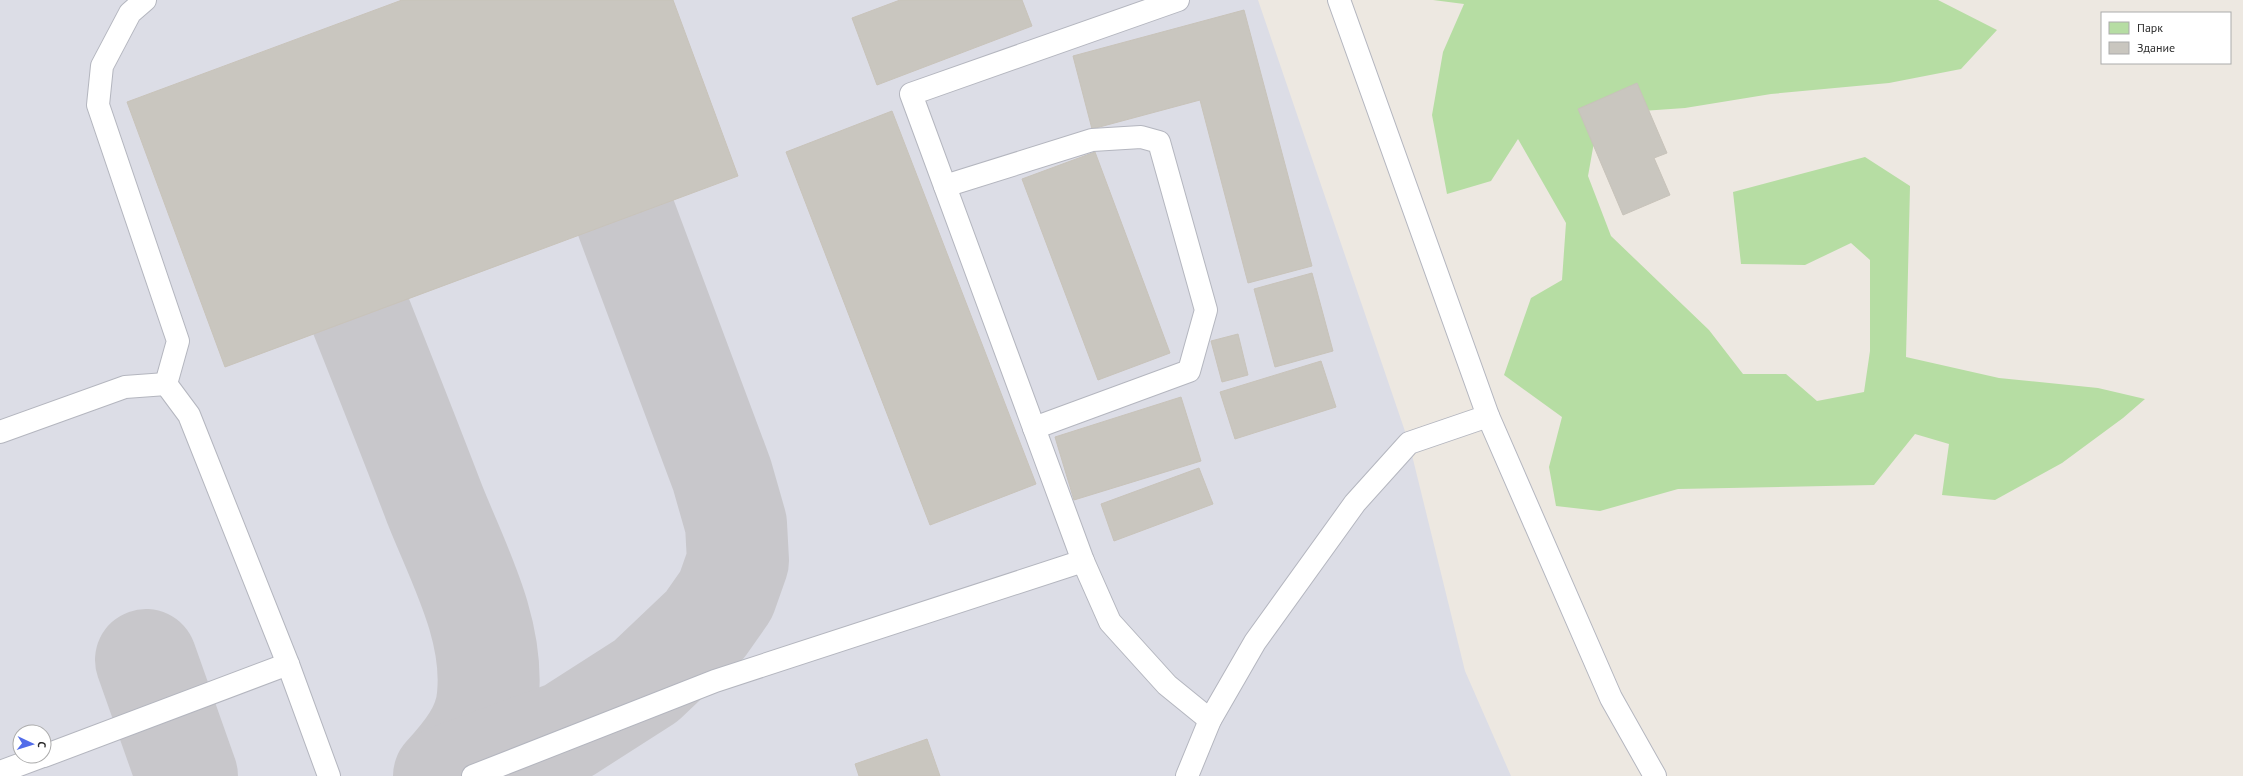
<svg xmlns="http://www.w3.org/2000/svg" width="2243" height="776" font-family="'PT Sans',sans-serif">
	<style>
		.airport { fill: #dcdde6; fill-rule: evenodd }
		.green { fill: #b6dda3 }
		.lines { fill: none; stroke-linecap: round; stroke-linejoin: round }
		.taxiway { stroke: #c8c7cb; stroke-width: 102 }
		.building { fill: #c9c6bf; stroke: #c8c3ba }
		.lane-casing { stroke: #b4b6bf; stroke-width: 24 }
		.lane { stroke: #fff; stroke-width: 22 }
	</style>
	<rect width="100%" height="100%" fill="#ede8e1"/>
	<path class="airport" d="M0 0H1258L1409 443 1465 671 1511 776H0ZM20 732H44V756H20Z"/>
	<path class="green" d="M1433 0H1938L1997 30 1961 69 1889 83 1771 94 1685 108 1599 114 1588 176 1611 236 1709 330 1743 374H1786L1817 401 1864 392 1870 351V260L1851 243 1805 265 1741 264 1733 192 1865 157 1910 186 1906 357 1999 378 2098 388 2145 399 2123 418 2062 463 1995 500 1942 495 1949 444 1915 434 1874 485 1678 489 1600 511 1556 506 1549 467 1562 417 1504 375 1531 298 1562 280 1566 223 1518 139 1491 181 1447 194 1432 115 1443 52 1464 4Z"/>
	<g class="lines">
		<g class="taxiway">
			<path d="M361 316C386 379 411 442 435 505 459 565 494 629 488 695 486 728 465 753 444 776"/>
			<path d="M146 660 187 776"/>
			<path d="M447 776 568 731 646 681 705 625 726 595 738 561 736 524 722 475 626 218"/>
		</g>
	</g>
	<g class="building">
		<path d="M402 0H673L738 176 225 367 127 102Z"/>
		<path d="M900 0H1022L1032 26 877 85 852 18Z"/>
		<path d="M1244 10 1312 266 1248 283 1200 100 1092 129 1073 56Z"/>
		<path d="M1637 83 1667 153 1654 158 1670 195 1623 215 1578 109Z"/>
		<path d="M892 111 1036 484 930 525 786 152Z"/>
		<path d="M1095 152 1170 353 1098 380 1022 179Z"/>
		<path d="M1312 273 1333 351 1275 367 1254 289Z"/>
		<path d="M1238 334 1248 375 1222 382 1211 341Z"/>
		<path d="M1321 361 1336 407 1235 439 1220 392Z"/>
		<path d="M1181 397 1201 461 1074 500 1055 437Z"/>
		<path d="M1199 468 1213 504 1114 541 1101 504Z"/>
		<path d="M927 739 940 776H859L855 764Z"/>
	</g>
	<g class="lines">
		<defs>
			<g id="lane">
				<path d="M145 0 130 13 102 66 98 105 178 341 166 384"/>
				<path d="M1178 0 911 94 1083 561 1110 622 1167 685 1210 720"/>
				<path d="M945 186 1092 140 1141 137 1159 142 1206 310 1189 371 1034 428"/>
				<path d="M1488 416 1611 698 1655 776"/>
				<path d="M0 432 125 387 166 384 189 415 288 664 329 776"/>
				<path d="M44 756 288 664"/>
				<path d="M0 772 43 756"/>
				<path d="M473 776 715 681 1083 561"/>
				<path d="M1187 776 1210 720 1255 642 1355 503 1409 443 1488 416 1339 0"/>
			</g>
		</defs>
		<use href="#lane" class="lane-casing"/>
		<use href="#lane" class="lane"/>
	</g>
	<rect x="2101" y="12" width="130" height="52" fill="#ffffff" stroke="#ababab"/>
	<rect x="2109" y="22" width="20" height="12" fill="#b6dda3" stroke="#ababab"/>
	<text x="2137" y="32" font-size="12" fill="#2d2d2d">Парк</text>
	<rect x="2109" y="42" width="20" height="12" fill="#c9c6bf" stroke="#ababab"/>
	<text x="2137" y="52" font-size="12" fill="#2d2d2d">Здание</text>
	<g transform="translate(32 744) rotate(94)"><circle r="19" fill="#ffffff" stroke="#ababab"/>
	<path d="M0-3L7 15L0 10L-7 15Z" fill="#526ce9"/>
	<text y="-6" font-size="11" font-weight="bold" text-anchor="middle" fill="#2d2d2d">С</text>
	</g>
</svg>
